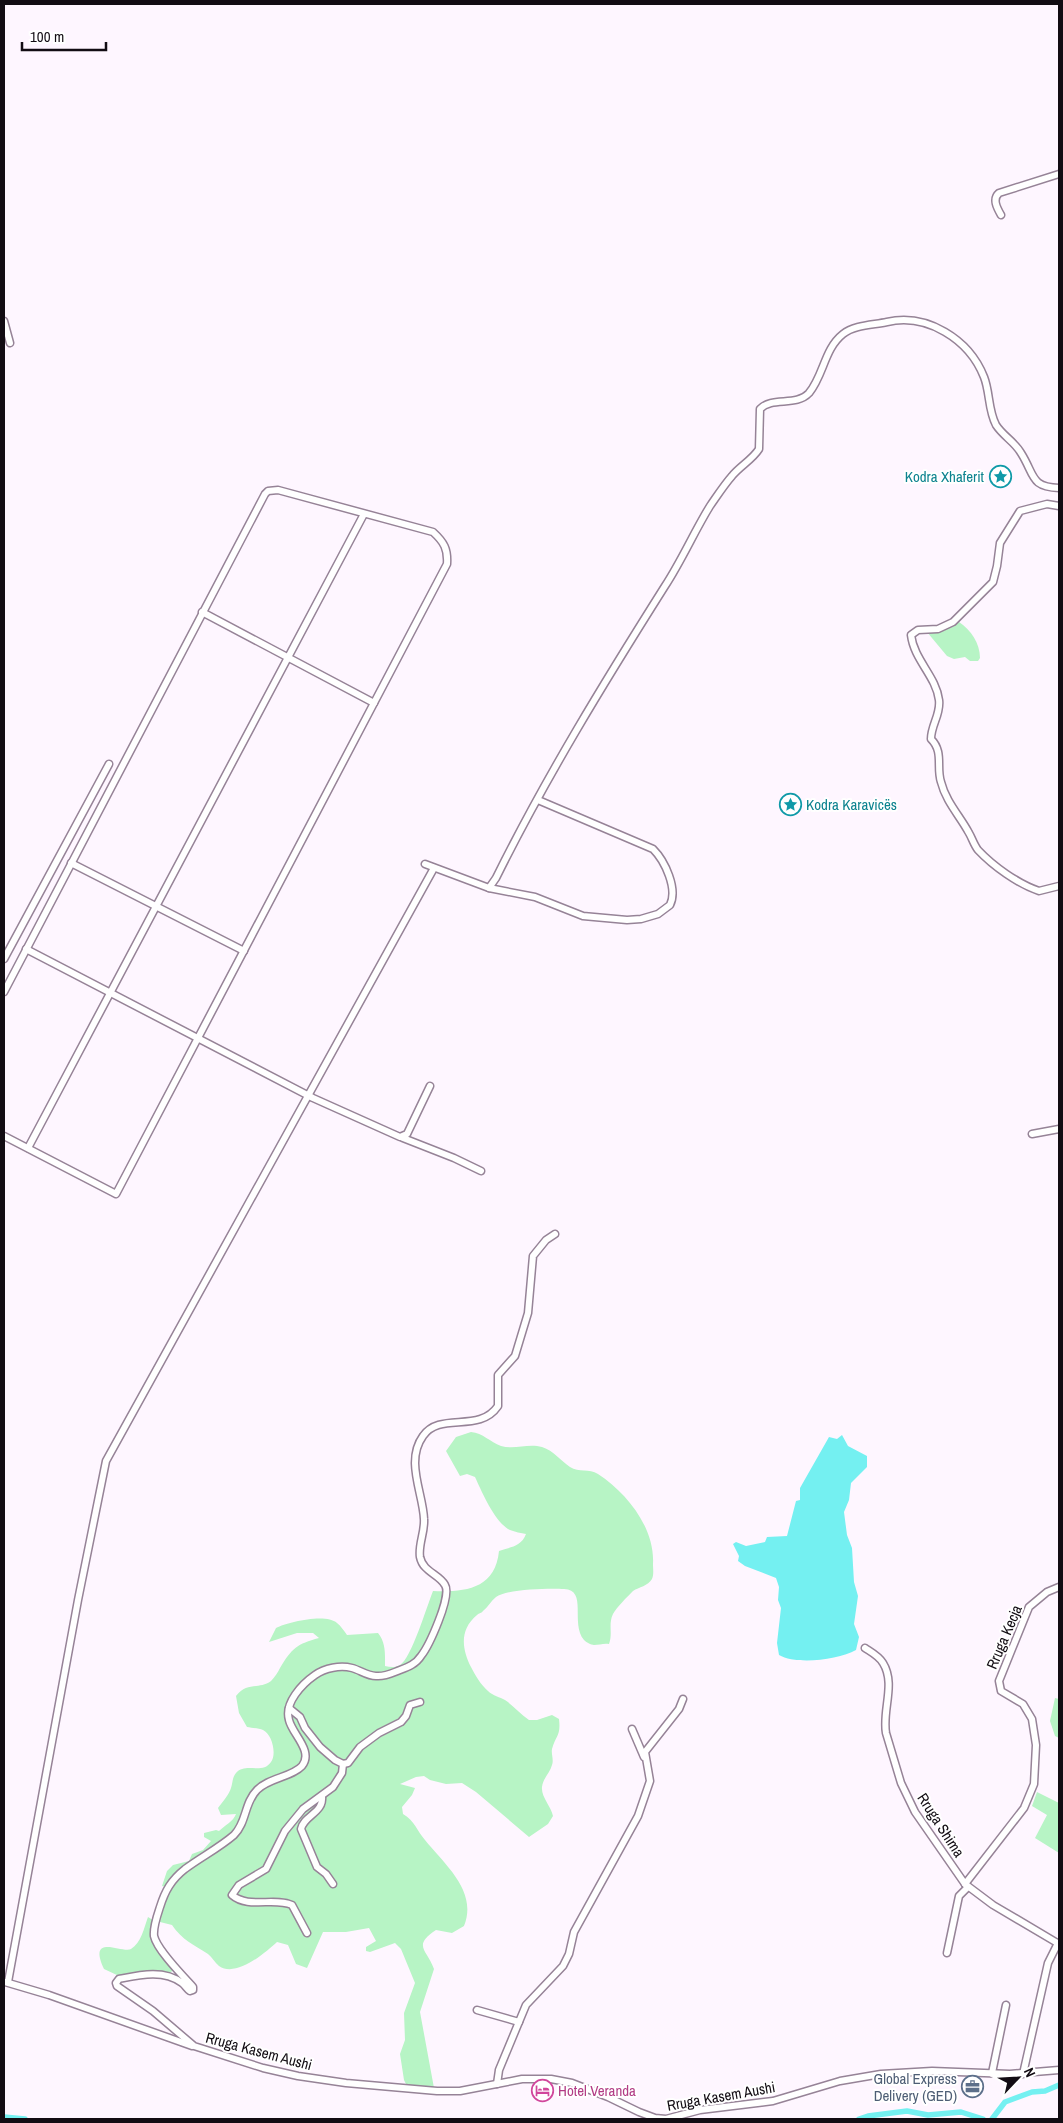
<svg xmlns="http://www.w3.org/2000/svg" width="1063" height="2123" font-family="'Archivo Narrow',sans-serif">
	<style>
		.green { fill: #b7f4c5 }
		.water { fill: #74f0f1 }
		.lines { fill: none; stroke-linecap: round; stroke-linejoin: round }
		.canal { stroke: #74f0f1; stroke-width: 5.5 }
		.minor-casing { stroke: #968397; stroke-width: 9 }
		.minor { stroke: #fff; stroke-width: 6 }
		.labels { text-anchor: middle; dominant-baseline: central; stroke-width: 4; stroke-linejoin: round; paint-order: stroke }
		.culture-label { font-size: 15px; fill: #0d838f; stroke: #fff; text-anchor: end }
		.street-label { font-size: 15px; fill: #120c13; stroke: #fff }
		.service-label { font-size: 15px; fill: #4e5e75; stroke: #fff; text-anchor: end }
		.hotel-label { font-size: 15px; fill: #b23c85; stroke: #fff; text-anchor: start }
	</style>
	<rect width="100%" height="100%" fill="#fef6ff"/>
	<g class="green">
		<path d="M959 622C971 630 980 643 980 658L978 661H970L965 657 954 659 947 656 927 632 943 631Z"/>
		<path d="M471 1432C483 1433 490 1442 501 1446 515 1450 528 1443 542 1447 554 1451 560 1460 570 1467 579 1473 589 1468 598 1474 627 1493 655 1528 653 1564 653 1568 654 1575 652 1579 648 1586 639 1587 633 1591 627 1597 617 1607 613 1614 608 1624 613 1634 609 1644 604 1643 599 1645 594 1645 591 1645 586 1642 584 1640 570 1623 588 1590 564 1589 550 1588 507 1589 496 1597 491 1601 488 1607 483 1611 482 1613 479 1613 477 1615 459 1630 462 1649 471 1667 475 1675 481 1685 488 1691 493 1696 500 1697 505 1700 514 1706 520 1714 529 1720H537L552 1715 559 1719C561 1736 556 1735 552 1749 551 1754 554 1760 552 1765 550 1773 543 1778 542 1787 541 1797 551 1806 553 1816L548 1824 529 1837 476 1792 462 1783 446 1784 430 1780 424 1776 416 1777 400 1784 415 1788 412 1795 402 1807 403 1814C415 1821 417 1831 425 1840 445 1865 478 1891 464 1926L452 1933 436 1930C412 1946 427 1949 434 1969L420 2012 434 2088 407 2086 404 2080 400 2054 405 2040 404 2013 415 1983 401 1949 395 1943 370 1952 366 1951V1947L376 1941 369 1928 346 1932H323L307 1968 296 1964 288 1945 277 1942C265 1953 236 1978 219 1966 215 1963 212 1957 208 1954 194 1945 182 1940 172 1925L160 1922 163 1901 169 1888 162 1886 167 1871 173 1865 189 1861 192 1854 203 1850 211 1841 204 1837V1833L216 1830 219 1831C225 1825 233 1822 236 1814L221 1815 218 1808C223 1801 229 1795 231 1788 233 1782 232 1778 236 1773 246 1762 262 1775 271 1762 277 1754 272 1734 263 1730 259 1728 252 1728 247 1727L239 1713 236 1696C247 1681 259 1690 271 1681 275 1677 278 1672 280 1668 292 1648 297 1644 319 1638L313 1633H297L269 1642 276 1628C288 1622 326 1613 337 1623 341 1626 344 1631 347 1635L378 1633C386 1643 385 1654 385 1666 390 1667 395 1668 400 1665 411 1659 427 1606 433 1591 464 1592 495 1590 499 1551 510 1547 521 1547 526 1534 521 1533 515 1532 510 1530 495 1523 482 1492 475 1477L467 1474 460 1476 446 1451 456 1437Z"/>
		<path d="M1055 1698 1059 1699V1738L1055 1736 1050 1721Z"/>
		<path d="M1037 1792 1059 1803V1853L1035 1838 1047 1815 1032 1806Z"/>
		<path d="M148 1917 156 1922 153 1931 174 1969 169 1974 156 1971 119 1976 104 1969C87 1932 123 1954 131 1949 141 1943 144 1928 148 1917Z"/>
	</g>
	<path class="water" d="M842 1435 848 1446 867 1456V1467L851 1483 849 1500 844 1512 847 1535 852 1548 854 1582 858 1596 854 1624 859 1637 856 1650C838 1660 796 1665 779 1655L777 1643 781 1608 778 1600 779 1587 776 1578 745 1566 738 1561 739 1556 733 1544 736 1542 746 1546 765 1542 767 1537 787 1536 796 1501 800 1500V1488L829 1437 837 1439Z"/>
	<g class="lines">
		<g class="canal">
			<path d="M4 2117 25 2119"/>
			<path d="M859 2119 868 2116 907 2111 928 2115 961 2112 983 2119"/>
			<path d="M992 2119 1005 2102 1032 2092 1045 2091 1059 2085"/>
		</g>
		<defs>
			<g id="minor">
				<path d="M1001 215C997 208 992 199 999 193L1059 174"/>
				<path d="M4 321 10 343"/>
				<path d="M1059 506 1047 504 1020 511 1000 543 997 566 993 582 953 622 938 629 918 630 911 635C914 660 936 676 939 700 941 714 931 725 931 739 944 752 936 767 941 782 946 802 960 816 969 833 972 838 974 845 978 850 993 866 1018 884 1039 891L1059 886"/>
				<path d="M202 612 374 703"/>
				<path d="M71 863 244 951"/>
				<path d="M425 864 489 888 535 897 583 916 627 920 641 919 658 914 670 905C678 889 665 861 653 849L538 800"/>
				<path d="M489 888 496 878C546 777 605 681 665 586 682 560 694 532 710 506 717 496 724 485 732 476 740 466 752 460 759 449L760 409C772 396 796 407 809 393 824 375 824 349 843 334 854 325 873 325 887 322 927 313 969 339 984 377 990 392 988 410 996 425 1003 436 1015 442 1021 453 1035 475 1030 487 1059 488"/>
				<path d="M26 949 313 1098 400 1137 407 1134 430 1086"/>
				<path d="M4 959 109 764"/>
				<path d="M4 992 265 494 268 491 278 490 433 532C444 542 448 549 447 564L116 1194 4 1136"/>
				<path d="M1032 1134 1059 1129"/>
				<path d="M403 1138 454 1158 481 1171"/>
				<path d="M28 1148 364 514"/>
				<path d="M555 1234 546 1240 533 1256 528 1313 515 1356 498 1375V1406C479 1434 440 1411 423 1436 405 1461 423 1493 424 1519 425 1532 418 1545 420 1557 423 1572 439 1574 445 1585 452 1596 429 1646 421 1656 416 1664 408 1667 400 1670 392 1673 385 1677 376 1676 367 1676 360 1670 352 1668 340 1665 325 1668 315 1675 302 1684 284 1703 289 1720 292 1734 314 1751 302 1766 292 1777 268 1778 257 1790 244 1803 247 1822 234 1835 219 1848 201 1857 185 1869 171 1880 165 1891 160 1907 157 1916 153 1927 154 1936 157 1950 183 1976 193 1987V1990L190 1991C187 1989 185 1985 182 1983 164 1969 139 1975 119 1979L116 1983 117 1986 153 2011 194 2046 263 2068 298 2076 346 2083 437 2091H460L522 2079H551L572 2083 608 2097 639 2112 655 2118 666 2119 700 2110 773 2101 840 2081 881 2074 932 2071 1010 2074 1059 2070"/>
				<path d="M865 1648C871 1652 879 1656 883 1663 896 1684 882 1710 886 1733L901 1783 915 1812 965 1884 993 1905 1059 1944"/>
				<path d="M289 1708 300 1717 305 1728 320 1747 335 1760 343 1764 342 1773 333 1787 303 1809 285 1831 266 1869 239 1885 232 1895C248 1909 274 1897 292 1905L307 1933"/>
				<path d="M632 1729 644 1757"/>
				<path d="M343 1764 348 1763 360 1747 379 1733 401 1722 406 1716 410 1705 420 1702"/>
				<path d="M322 1796C324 1813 304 1815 301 1829L317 1867 326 1874 333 1884"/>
				<path d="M965 1884 1024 1808 1034 1784 1036 1745 1032 1719 1023 1704 1001 1691 999 1681 1029 1607 1047 1592 1059 1587"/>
				<path d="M947 1953 959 1896 968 1887"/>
				<path d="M5 1982 49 1995 192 2046"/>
				<path d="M8 1982 78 1600 106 1461 434 868"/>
				<path d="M477 2010 519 2022"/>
				<path d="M992 2073 1006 2005"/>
				<path d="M1023 2074 1048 1963 1058 1943"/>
				<path d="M497 2084 499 2070 526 2005 563 1966 569 1954 574 1932 638 1816 650 1781 645 1752 679 1709 683 1699"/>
			</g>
		</defs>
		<use href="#minor" class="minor-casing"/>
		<use href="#minor" class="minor"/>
	</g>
	<defs>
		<symbol id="sight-ring" viewBox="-11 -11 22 22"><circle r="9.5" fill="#fff" stroke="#0f9aa8" stroke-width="1.5"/><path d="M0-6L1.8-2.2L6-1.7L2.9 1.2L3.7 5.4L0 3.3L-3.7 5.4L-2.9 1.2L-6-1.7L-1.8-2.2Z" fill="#0f9aa8"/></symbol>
		<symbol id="office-ring" viewBox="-11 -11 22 22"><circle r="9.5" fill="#fff" stroke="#5c6f8a" stroke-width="1.5"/><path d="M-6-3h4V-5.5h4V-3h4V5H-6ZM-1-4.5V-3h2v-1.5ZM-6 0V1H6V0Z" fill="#5c6f8a"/></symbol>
		<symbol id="hotel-ring" viewBox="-11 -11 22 22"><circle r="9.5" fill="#fff" stroke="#d1479c" stroke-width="1.5"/><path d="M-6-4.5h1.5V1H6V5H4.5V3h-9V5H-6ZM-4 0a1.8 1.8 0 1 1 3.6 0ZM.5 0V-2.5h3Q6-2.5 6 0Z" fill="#d1479c"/></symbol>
	</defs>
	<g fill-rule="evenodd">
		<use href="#sight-ring" x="988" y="464" width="25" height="25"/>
		<use href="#sight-ring" x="778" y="792" width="25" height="25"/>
		<use href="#office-ring" x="960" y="2074" width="25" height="25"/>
		<use href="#hotel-ring" x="530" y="2078" width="25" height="25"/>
	</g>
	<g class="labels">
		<g class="culture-label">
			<text x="984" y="476">Kodra Xhaferit</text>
			<text x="806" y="804" text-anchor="start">Kodra Karavicës</text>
		</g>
		<g class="street-label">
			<text transform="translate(1004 1637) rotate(-67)">Rruga Kecja</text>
			<text transform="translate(941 1825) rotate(57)">Rruga Shima</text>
			<text transform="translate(259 2051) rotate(15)">Rruga Kasem Aushi</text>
			<text transform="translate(721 2096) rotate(-10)">Rruga Kasem Aushi</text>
		</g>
		<g class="service-label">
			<text x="957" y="2078">Global Express<tspan x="957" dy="17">Delivery (GED)</tspan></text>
		</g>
		<g class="hotel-label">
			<text x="558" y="2090">Hotel Veranda</text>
		</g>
	</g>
	<rect width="1063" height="2123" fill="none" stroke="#120c13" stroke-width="10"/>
	<g transform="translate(1018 2078) rotate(65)" stroke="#ffffff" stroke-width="4" paint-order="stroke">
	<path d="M0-4L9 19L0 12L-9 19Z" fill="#120c13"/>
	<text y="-8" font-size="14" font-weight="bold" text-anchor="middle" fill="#120c13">N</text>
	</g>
	<path d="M22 42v8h84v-8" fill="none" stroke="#120c13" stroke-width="2.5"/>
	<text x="30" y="42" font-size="15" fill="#120c13" stroke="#ffffff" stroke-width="4" paint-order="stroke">100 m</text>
</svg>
